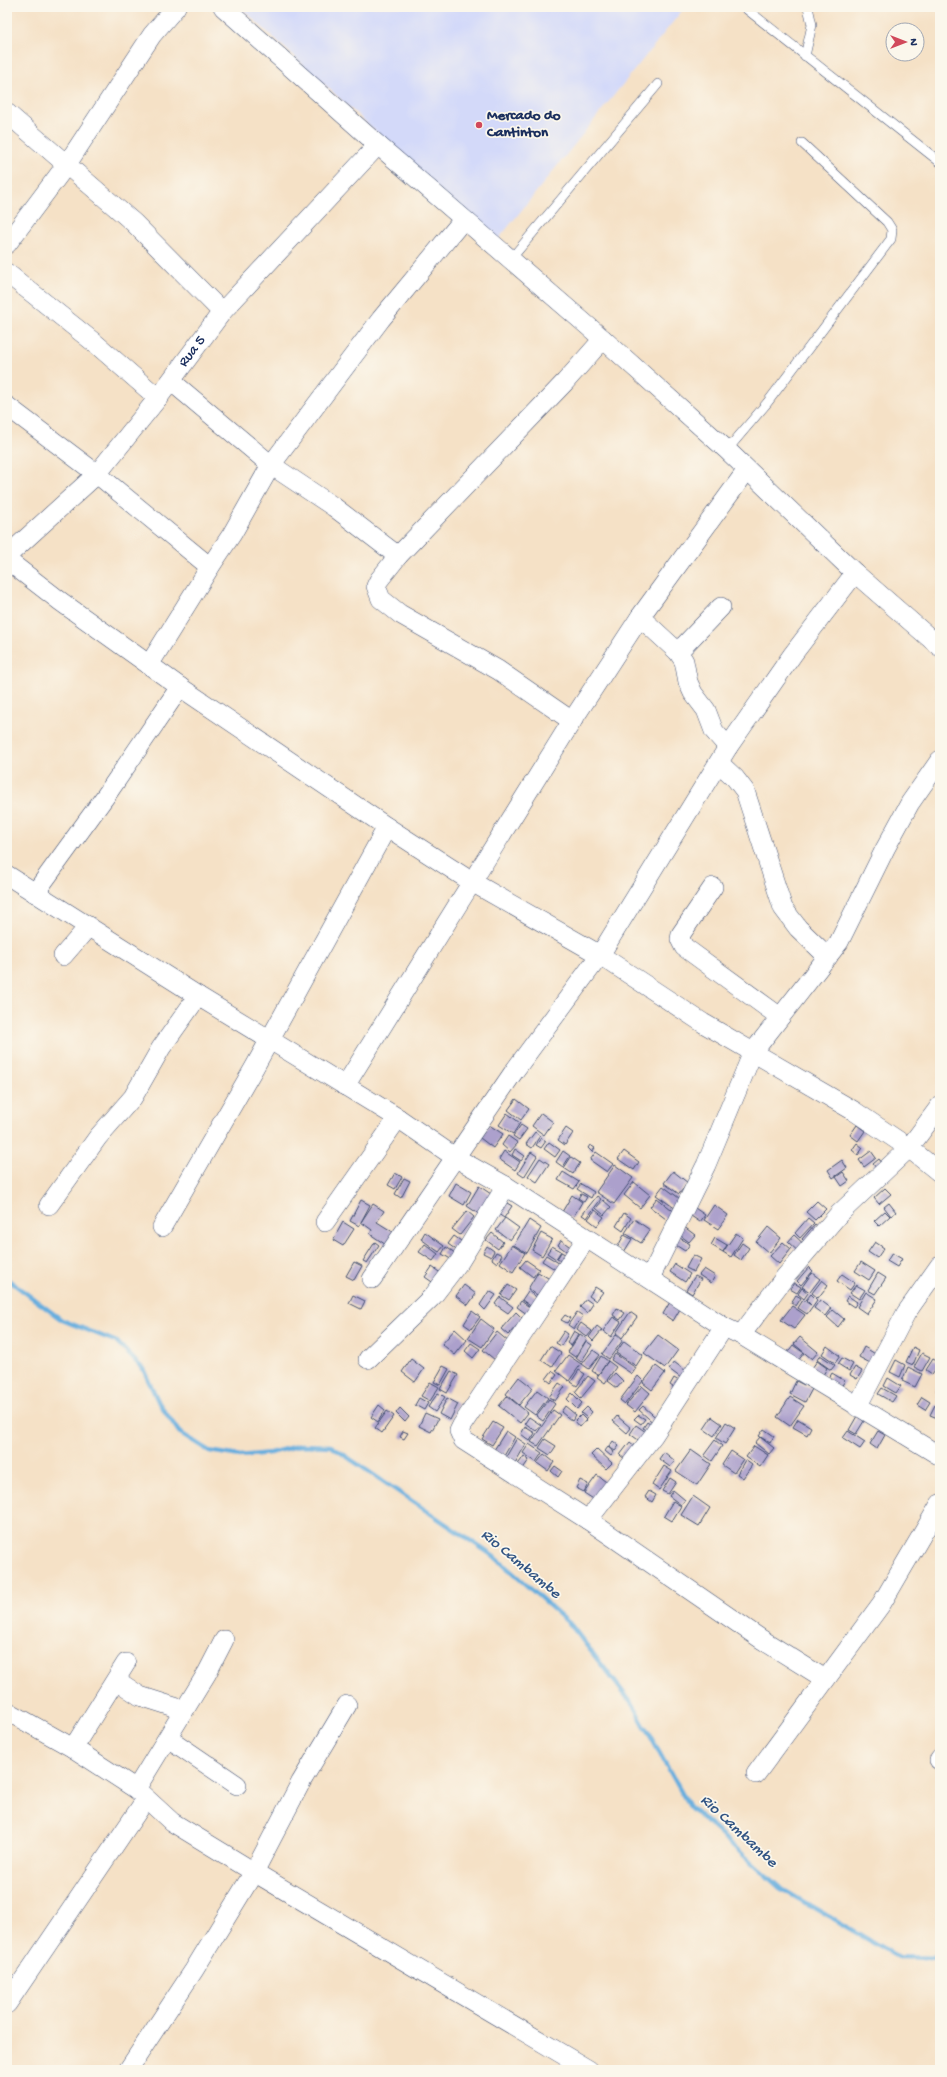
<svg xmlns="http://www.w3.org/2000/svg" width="947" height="2077" font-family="'Gochi Hand',sans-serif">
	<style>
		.built { fill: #d3d9f9 }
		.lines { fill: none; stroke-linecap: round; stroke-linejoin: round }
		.stream { stroke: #67aede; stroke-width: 4.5 }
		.building { fill: #aca0cc }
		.lane-casing { stroke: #3c4a6e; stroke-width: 10 }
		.street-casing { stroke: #3c4a6e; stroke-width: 20 }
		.lane { stroke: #fff; stroke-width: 9 }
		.street { stroke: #fff; stroke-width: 19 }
		.poi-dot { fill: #d1495b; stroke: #fbf7ec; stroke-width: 1.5 }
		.labels { text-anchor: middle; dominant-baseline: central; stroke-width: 3.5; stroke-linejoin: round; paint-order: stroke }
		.poi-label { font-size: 15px; font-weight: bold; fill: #1b2f5e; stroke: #fbf7ec; text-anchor: start }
		.street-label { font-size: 15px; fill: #1b2f5e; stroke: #fbf7ec }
		.water-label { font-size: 16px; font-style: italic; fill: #325584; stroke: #fbf7ec }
	</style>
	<rect width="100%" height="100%" fill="#fbf7ec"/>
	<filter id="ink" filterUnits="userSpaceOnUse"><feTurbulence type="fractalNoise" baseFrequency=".025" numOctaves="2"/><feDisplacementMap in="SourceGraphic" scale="8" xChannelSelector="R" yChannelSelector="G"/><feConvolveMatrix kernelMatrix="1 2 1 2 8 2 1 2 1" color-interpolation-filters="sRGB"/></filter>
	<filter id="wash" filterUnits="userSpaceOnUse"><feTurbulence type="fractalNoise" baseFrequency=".012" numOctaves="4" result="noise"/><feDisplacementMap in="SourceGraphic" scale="16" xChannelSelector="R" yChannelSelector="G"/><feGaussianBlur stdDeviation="0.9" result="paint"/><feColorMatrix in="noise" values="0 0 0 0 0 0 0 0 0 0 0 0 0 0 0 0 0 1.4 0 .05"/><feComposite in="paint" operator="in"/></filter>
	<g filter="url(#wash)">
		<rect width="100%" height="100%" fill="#f5e1c6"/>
		<path class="built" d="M240 7H685L496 242Z"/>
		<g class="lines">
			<path class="stream" d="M7 1279 62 1320 117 1342 143 1369 159 1403 179 1432 209 1451 240 1456 270 1453 301 1445 331 1446 496 1558 570 1624 633 1705 689 1806 780 1888 898 1957 940 1958"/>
		</g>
		<g id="blocks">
			<g class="building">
				<path d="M516 1099 529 1109 521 1120 508 1110Z"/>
				<path d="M507 1113 520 1123 513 1134 499 1125Z"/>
				<path d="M541 1113 553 1122 544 1135 532 1126Z"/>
				<path d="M489 1125 503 1134 493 1148 480 1138Z"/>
				<path d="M521 1125 527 1129 519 1140 513 1136Z"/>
				<path d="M857 1125 865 1131 858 1141 850 1135Z"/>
				<path d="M566 1128 573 1133 565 1145 558 1140Z"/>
				<path d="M535 1132 540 1136 532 1148 526 1144Z"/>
				<path d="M508 1136 518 1143 510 1152 502 1145Z"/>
				<path d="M541 1138 546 1141 541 1148 536 1145Z"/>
				<path d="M549 1142 560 1150 555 1157 544 1149Z"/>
				<path d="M857 1143 863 1148 858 1155 852 1150Z"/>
				<path d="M590 1145 595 1148 592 1152 588 1148Z"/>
				<path d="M515 1149 525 1156 521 1161 512 1155Z"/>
				<path d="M504 1151 520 1162 515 1170 499 1159Z"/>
				<path d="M563 1151 570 1156 563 1167 556 1162Z"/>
				<path d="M624 1151 639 1162 634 1170 618 1159Z"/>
				<path d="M871 1151 876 1158 864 1167 859 1160Z"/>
				<path d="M531 1152 537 1156 524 1177 518 1173Z"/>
				<path d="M596 1152 613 1164 607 1172 590 1160Z"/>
				<path d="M571 1157 580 1163 573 1174 564 1168Z"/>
				<path d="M540 1158 549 1164 537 1182 528 1176Z"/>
				<path d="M879 1159 886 1168 880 1173 873 1164Z"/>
				<path d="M842 1160 847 1168 833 1178 828 1170Z"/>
				<path d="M615 1165 633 1178 614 1204 596 1192Z"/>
				<path d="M673 1171 688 1183 679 1194 664 1183Z"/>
				<path d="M563 1172 579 1182 574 1189 558 1180Z"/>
				<path d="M843 1172 849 1181 842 1186 836 1177Z"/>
				<path d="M395 1173 402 1177 395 1189 388 1185Z"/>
				<path d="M404 1178 410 1181 401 1198 395 1194Z"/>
				<path d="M634 1182 650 1195 640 1208 624 1195Z"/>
				<path d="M456 1183 471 1192 464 1205 449 1196Z"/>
				<path d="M581 1184 594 1192 591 1198 577 1189Z"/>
				<path d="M479 1186 494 1196 482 1216 467 1206Z"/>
				<path d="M663 1186 683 1201 676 1209 656 1195Z"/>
				<path d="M885 1188 891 1194 879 1204 874 1198Z"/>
				<path d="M581 1194 587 1197 584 1202 578 1198Z"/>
				<path d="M572 1195 582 1202 572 1219 562 1212Z"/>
				<path d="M597 1196 601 1199 587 1218 582 1215Z"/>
				<path d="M657 1198 676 1213 670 1222 650 1207Z"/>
				<path d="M361 1200 370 1205 359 1226 350 1221Z"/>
				<path d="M502 1200 512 1206 504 1218 494 1211Z"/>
				<path d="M603 1200 611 1207 604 1215 596 1208Z"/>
				<path d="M817 1201 826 1209 815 1220 806 1212Z"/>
				<path d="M889 1203 896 1212 891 1216 884 1207Z"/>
				<path d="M373 1204 384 1211 377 1222 393 1232 392 1249 370 1234 372 1230 361 1222Z"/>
				<path d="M714 1205 728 1215 718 1229 704 1220Z"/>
				<path d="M692 1206 705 1215 700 1222 688 1214Z"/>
				<path d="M595 1210 604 1217 597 1226 588 1219Z"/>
				<path d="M467 1211 474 1217 460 1235 452 1229Z"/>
				<path d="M885 1211 890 1216 879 1226 874 1221Z"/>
				<path d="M624 1213 631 1218 623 1231 616 1226Z"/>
				<path d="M505 1218 519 1228 510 1240 496 1230Z"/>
				<path d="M808 1218 814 1223 800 1238 795 1233Z"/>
				<path d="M634 1219 650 1230 641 1243 625 1233Z"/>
				<path d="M529 1220 541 1228 527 1253 514 1245Z"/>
				<path d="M343 1222 354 1229 343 1246 333 1240Z"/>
				<path d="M815 1224 824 1231 810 1247 802 1239Z"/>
				<path d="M683 1226 695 1235 689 1242 677 1233Z"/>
				<path d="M768 1227 781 1238 769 1253 756 1242Z"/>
				<path d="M425 1232 444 1246 439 1252 421 1239Z"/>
				<path d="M492 1233 503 1242 498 1249 486 1240Z"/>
				<path d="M541 1233 552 1239 542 1256 532 1250Z"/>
				<path d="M736 1233 743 1238 731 1257 723 1252Z"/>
				<path d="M624 1235 632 1239 624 1252 617 1248Z"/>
				<path d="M794 1235 809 1249 803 1256 788 1242Z"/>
				<path d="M454 1236 468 1246 462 1254 448 1244Z"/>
				<path d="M678 1237 690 1244 685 1251 674 1244Z"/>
				<path d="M715 1238 727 1245 723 1252 711 1245Z"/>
				<path d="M561 1240 573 1249 570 1254 558 1245Z"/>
				<path d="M375 1242 379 1245 367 1263 363 1261Z"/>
				<path d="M783 1242 791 1249 779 1264 770 1256Z"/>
				<path d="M875 1242 884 1248 877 1258 868 1252Z"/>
				<path d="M742 1243 749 1248 741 1260 734 1255Z"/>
				<path d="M425 1244 438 1254 433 1261 419 1252Z"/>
				<path d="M512 1245 525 1253 513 1272 500 1263Z"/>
				<path d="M487 1246 494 1251 491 1257 483 1253Z"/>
				<path d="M552 1246 561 1251 556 1259 547 1253Z"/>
				<path d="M446 1247 458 1255 454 1261 442 1254Z"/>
				<path d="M496 1252 502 1255 497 1263 492 1259Z"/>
				<path d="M561 1252 571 1257 567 1264 557 1259Z"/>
				<path d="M892 1253 902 1259 897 1267 887 1261Z"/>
				<path d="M546 1255 565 1267 561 1273 542 1261Z"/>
				<path d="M693 1255 701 1259 694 1272 686 1268Z"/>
				<path d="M526 1260 539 1269 533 1277 520 1267Z"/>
				<path d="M354 1262 362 1266 354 1280 346 1276Z"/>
				<path d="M861 1262 875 1271 869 1280 855 1271Z"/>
				<path d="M675 1264 690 1274 685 1282 670 1272Z"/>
				<path d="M432 1267 442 1274 435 1284 425 1277Z"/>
				<path d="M809 1267 813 1271 801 1285 797 1281Z"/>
				<path d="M704 1269 715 1276 711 1283 699 1275Z"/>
				<path d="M538 1272 553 1281 542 1298 528 1289Z"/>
				<path d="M812 1273 820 1279 810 1292 802 1287Z"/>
				<path d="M878 1273 886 1278 875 1294 868 1290Z"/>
				<path d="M842 1274 855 1283 850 1290 837 1281Z"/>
				<path d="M695 1276 701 1279 692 1294 686 1290Z"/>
				<path d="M822 1280 828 1285 818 1298 812 1293Z"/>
				<path d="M794 1283 801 1287 797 1293 790 1289Z"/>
				<path d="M464 1285 476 1294 468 1305 456 1296Z"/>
				<path d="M508 1285 516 1290 509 1300 501 1295Z"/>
				<path d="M856 1285 865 1290 859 1299 850 1293Z"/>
				<path d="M595 1287 603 1292 596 1301 589 1296Z"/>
				<path d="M802 1288 808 1293 804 1299 798 1294Z"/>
				<path d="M489 1291 496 1295 485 1310 480 1305Z"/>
				<path d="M528 1291 542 1301 536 1310 522 1300Z"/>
				<path d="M866 1292 877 1299 867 1314 857 1307Z"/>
				<path d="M811 1294 817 1300 807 1314 798 1308 803 1300 811 1305 806 1300Z"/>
				<path d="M353 1295 365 1301 361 1309 349 1303Z"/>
				<path d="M796 1295 801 1298 796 1306 791 1303Z"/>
				<path d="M848 1296 857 1302 854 1307 845 1301Z"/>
				<path d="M500 1297 513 1307 508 1313 495 1304Z"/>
				<path d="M586 1299 593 1304 587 1313 580 1307Z"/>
				<path d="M820 1300 831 1308 825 1316 814 1308Z"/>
				<path d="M521 1301 535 1311 531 1317 517 1307Z"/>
				<path d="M670 1302 680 1309 673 1321 663 1314Z"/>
				<path d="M792 1306 805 1315 794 1329 781 1320Z"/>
				<path d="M617 1308 625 1313 620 1320 613 1315Z"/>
				<path d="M833 1310 844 1319 838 1327 827 1317Z"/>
				<path d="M472 1311 480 1317 471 1329 464 1324Z"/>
				<path d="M516 1312 523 1319 508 1335 501 1329Z"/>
				<path d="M577 1312 583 1316 574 1329 568 1325Z"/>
				<path d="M630 1312 637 1317 622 1338 616 1333Z"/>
				<path d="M565 1315 570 1318 567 1323 561 1320Z"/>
				<path d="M613 1317 621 1322 611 1337 603 1331Z"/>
				<path d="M481 1319 494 1329 482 1347 468 1338Z"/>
				<path d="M581 1323 592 1331 587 1337 577 1329Z"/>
				<path d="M597 1326 602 1330 593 1341 589 1337Z"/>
				<path d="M455 1329 467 1340 455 1355 442 1344Z"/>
				<path d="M564 1331 568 1334 561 1346 556 1343Z"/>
				<path d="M574 1331 579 1334 571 1346 567 1343Z"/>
				<path d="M497 1332 509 1342 495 1360 483 1350Z"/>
				<path d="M580 1334 587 1339 575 1357 568 1352Z"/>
				<path d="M616 1335 623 1340 609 1359 602 1354Z"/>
				<path d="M658 1335 678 1350 665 1368 644 1353Z"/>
				<path d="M800 1337 818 1352 812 1359 794 1344Z"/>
				<path d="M586 1341 592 1345 581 1362 576 1358Z"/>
				<path d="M624 1341 643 1355 636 1366 616 1353Z"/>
				<path d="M471 1343 480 1349 473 1358 465 1351Z"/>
				<path d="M793 1345 804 1353 797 1362 787 1353Z"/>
				<path d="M550 1346 561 1353 552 1367 541 1360Z"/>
				<path d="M827 1346 840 1356 835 1363 822 1354Z"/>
				<path d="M864 1347 877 1355 872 1364 859 1357Z"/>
				<path d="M913 1347 919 1350 913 1365 906 1362Z"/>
				<path d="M593 1350 600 1355 589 1369 582 1364Z"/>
				<path d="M922 1353 930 1357 922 1371 914 1367Z"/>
				<path d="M615 1354 636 1368 632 1374 611 1360Z"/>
				<path d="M568 1355 581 1364 569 1381 556 1371Z"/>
				<path d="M820 1355 835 1365 831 1370 817 1360Z"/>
				<path d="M601 1356 608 1361 598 1375 592 1371Z"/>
				<path d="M842 1358 853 1364 849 1371 838 1364Z"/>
				<path d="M411 1359 424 1369 415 1382 402 1372Z"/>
				<path d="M933 1359 940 1363 932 1374 926 1370Z"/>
				<path d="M896 1360 905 1365 900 1377 890 1372Z"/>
				<path d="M608 1361 616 1367 605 1383 597 1377Z"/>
				<path d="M817 1361 827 1368 823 1375 812 1368Z"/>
				<path d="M674 1362 690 1374 685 1381 669 1369Z"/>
				<path d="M443 1366 449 1369 440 1385 434 1382Z"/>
				<path d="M656 1366 665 1373 652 1390 643 1383Z"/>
				<path d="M855 1367 862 1371 857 1379 850 1375Z"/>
				<path d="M908 1367 922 1374 915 1387 902 1381Z"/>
				<path d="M579 1370 585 1374 577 1386 571 1382Z"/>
				<path d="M451 1371 458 1375 447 1393 440 1389Z"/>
				<path d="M552 1371 557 1375 551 1383 546 1379Z"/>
				<path d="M615 1373 623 1381 617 1388 608 1381Z"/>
				<path d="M832 1373 845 1381 840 1388 828 1380Z"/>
				<path d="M588 1376 595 1381 581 1398 575 1392Z"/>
				<path d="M638 1376 643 1381 625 1404 620 1400Z"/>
				<path d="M519 1377 533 1388 519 1405 506 1394Z"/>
				<path d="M674 1378 685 1385 680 1392 670 1385Z"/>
				<path d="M888 1378 901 1386 896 1393 884 1386Z"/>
				<path d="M796 1381 812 1389 805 1402 790 1394Z"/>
				<path d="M430 1382 439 1387 430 1401 421 1396Z"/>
				<path d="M940 1382V1393L936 1391Z"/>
				<path d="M559 1383 565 1387 555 1401 549 1397Z"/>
				<path d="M642 1386 650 1393 635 1412 626 1405Z"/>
				<path d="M882 1388 896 1396 892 1402 878 1394Z"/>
				<path d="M537 1390 548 1398 535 1415 524 1407Z"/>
				<path d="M438 1393 445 1397 435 1412 428 1407Z"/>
				<path d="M572 1393 582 1403 577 1409 567 1399Z"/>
				<path d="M507 1396 528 1413 520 1423 499 1406Z"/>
				<path d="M790 1397 804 1406 790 1426 777 1417Z"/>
				<path d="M922 1397 930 1402 925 1410 917 1405Z"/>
				<path d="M419 1398 428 1403 424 1410 415 1405Z"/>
				<path d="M447 1398 458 1404 450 1420 439 1414Z"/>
				<path d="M549 1399 555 1404 543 1421 536 1416Z"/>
				<path d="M379 1405 385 1410 378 1422 371 1417Z"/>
				<path d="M935 1405 940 1407V1419L930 1415Z"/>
				<path d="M565 1406 576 1415 572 1421 561 1412Z"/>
				<path d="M643 1406 661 1422 657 1426 639 1410Z"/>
				<path d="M587 1407 592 1412 587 1418 581 1413Z"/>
				<path d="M400 1408 409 1417 405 1422 396 1413Z"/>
				<path d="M553 1410 560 1415 538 1446 531 1442Z"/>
				<path d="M387 1411 394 1416 382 1433 375 1428Z"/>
				<path d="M425 1413 438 1419 431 1432 419 1426Z"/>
				<path d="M581 1415 586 1420 580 1427 575 1421Z"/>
				<path d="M638 1415 645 1419 641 1424 634 1419Z"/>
				<path d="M617 1416 631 1428 627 1433 613 1421Z"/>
				<path d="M857 1416 864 1421 856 1434 849 1430Z"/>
				<path d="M529 1417 541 1425 536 1431 525 1423Z"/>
				<path d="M712 1417 722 1424 714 1436 704 1429Z"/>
				<path d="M798 1419 811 1427 807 1435 793 1427Z"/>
				<path d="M493 1422 503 1428 492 1445 482 1439Z"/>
				<path d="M647 1422 655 1428 652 1433 643 1428Z"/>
				<path d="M726 1422 735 1428 725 1444 716 1438Z"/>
				<path d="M636 1425 650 1435 644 1444 630 1434Z"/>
				<path d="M525 1427 535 1433 530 1441 521 1434Z"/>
				<path d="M764 1429 774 1436 770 1443 759 1436Z"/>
				<path d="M403 1431 408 1433 404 1439 400 1437Z"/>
				<path d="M506 1431 515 1437 504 1456 494 1450Z"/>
				<path d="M848 1431 865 1442 860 1449 843 1438Z"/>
				<path d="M878 1431 885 1435 877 1449 870 1444Z"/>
				<path d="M760 1437 774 1448 769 1454 755 1443Z"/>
				<path d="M517 1438 526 1444 515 1463 506 1457Z"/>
				<path d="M545 1439 556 1446 550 1455 539 1448Z"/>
				<path d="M715 1440 722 1446 712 1461 704 1455Z"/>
				<path d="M613 1441 619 1446 615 1451 609 1447Z"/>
				<path d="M630 1442 636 1447 626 1460 620 1455Z"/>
				<path d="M529 1444 542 1453 536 1462 523 1453Z"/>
				<path d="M754 1446 768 1455 760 1467 746 1457Z"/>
				<path d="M608 1447 614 1452 611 1456 605 1451Z"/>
				<path d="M597 1449 612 1463 606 1469 591 1455Z"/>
				<path d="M691 1450 711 1464 697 1485 676 1471Z"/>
				<path d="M731 1451 743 1459 734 1473 722 1465Z"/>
				<path d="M664 1452 675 1461 670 1467 659 1459Z"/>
				<path d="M544 1454 554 1462 548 1471 537 1463Z"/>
				<path d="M524 1456 529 1460 519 1474 514 1470Z"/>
				<path d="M745 1460 752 1465 743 1478 737 1474Z"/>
				<path d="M555 1466 562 1471 558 1477 551 1471Z"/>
				<path d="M664 1466 672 1471 659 1490 652 1485Z"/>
				<path d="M597 1475 610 1485 598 1502 584 1493Z"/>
				<path d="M670 1478 676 1482 668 1494 662 1491Z"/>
				<path d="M580 1480 588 1484 584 1492 576 1488Z"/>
				<path d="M673 1490 685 1500 681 1505 669 1496Z"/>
				<path d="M649 1491 656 1495 652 1502 645 1497Z"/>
				<path d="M693 1496 710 1508 699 1526 681 1515Z"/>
				<path d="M673 1501 681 1506 672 1521 664 1516Z"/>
			</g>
		</g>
	</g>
	<g filter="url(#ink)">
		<use href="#blocks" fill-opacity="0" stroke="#3c4a6e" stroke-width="1"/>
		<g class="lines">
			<defs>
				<g id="lane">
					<path d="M744 7 940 162"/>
					<path d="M805 56 812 25 808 7"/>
					<path d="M510 260 658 84"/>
					<path d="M727 450 767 403 891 239 892 230 887 222 802 143"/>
				</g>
				<g id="street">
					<path d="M223 7 378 145 603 339 727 450 855 573 940 647"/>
					<path d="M7 113 134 223 222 312"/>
					<path d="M7 244 67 164 152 35 176 7"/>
					<path d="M7 273 96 344 158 398"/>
					<path d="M171 381 271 465 334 507 398 556"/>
					<path d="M7 406 97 474 210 567"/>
					<path id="s1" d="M7 556 97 474 158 398 222 312 378 145"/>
					<path d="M7 560 60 601 180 687 387 827 472 882 600 955 703 1023 854 1111 909 1148 940 1173"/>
					<path d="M640 617 678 652 684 661 688 682 693 693 706 710 714 731 728 747"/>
					<path d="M678 652 721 607"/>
					<path d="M149 665 210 567 232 534 271 465 381 319 463 220"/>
					<path d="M572 721 498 670 400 614 381 599 376 586 379 580 398 556 565 382 603 339"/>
					<path d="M719 763 735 778 745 791 783 908 798 928 828 957"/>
					<path d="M7 875 198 996 398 1118 456 1158 506 1186 724 1327 741 1335 940 1456"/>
					<path d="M713 887 681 934 680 939 684 947 780 1017"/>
					<path d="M35 893 107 794 180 687"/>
					<path d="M63 956 89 926"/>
					<path d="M345 1086 572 721 640 617 747 470"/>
					<path d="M49 1205 98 1137 133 1097 161 1048 198 996"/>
					<path d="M325 1222 398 1118"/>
					<path d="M162 1227 254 1068 387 827"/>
					<path d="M586 1239 462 1425 459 1431 463 1440 588 1520 761 1639 825 1679"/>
					<path d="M650 1278 706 1165 753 1052 839 942 885 849 910 803 940 760"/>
					<path d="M372 1279 515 1070 600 955 728 747 793 654 855 573"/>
					<path d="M741 1335 785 1277 839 1214 909 1148 940 1106"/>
					<path d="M368 1359 433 1296 460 1261 506 1186"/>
					<path d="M857 1407 906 1313 940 1265"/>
					<path d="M588 1520 653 1436 724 1327"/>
					<path d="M116 1680 140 1696 184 1710"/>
					<path d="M7 1711 73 1748 136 1789 172 1822 254 1872 589 2070"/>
					<path d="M168 1738 237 1785"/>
					<path d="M73 1748 126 1663"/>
					<path d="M939 1760 940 1758"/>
					<path d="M756 1774 882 1603 940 1504"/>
					<path d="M136 1789 207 1673 224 1640"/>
					<path d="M7 2004 146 1799"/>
					<path d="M128 2070 194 1970 254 1872 301 1782 347 1705"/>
				</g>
			</defs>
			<use href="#lane" class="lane-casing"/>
			<use href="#street" class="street-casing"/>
			<use href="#lane" class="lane"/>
			<use href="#street" class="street"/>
		</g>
	</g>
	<circle class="poi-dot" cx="479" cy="125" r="4"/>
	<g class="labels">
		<g class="poi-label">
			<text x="487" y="116">Mercado do<tspan x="487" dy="17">Cantinton</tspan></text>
		</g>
		<g class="street-label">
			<text stroke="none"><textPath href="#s1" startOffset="277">Rua 5</textPath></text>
		</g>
		<g class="water-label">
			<text transform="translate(520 1565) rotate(40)">Rio Cambambe</text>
			<text transform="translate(738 1832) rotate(43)">Rio Cambambe</text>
		</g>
	</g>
	<rect width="947" height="2077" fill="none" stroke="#fbf7ec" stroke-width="24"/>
	<g transform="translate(905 42) rotate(90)"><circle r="19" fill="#fbf7ec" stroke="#a1a7b3"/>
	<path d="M0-3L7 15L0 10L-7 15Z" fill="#d1495b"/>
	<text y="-6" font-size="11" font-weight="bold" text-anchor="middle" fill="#1b2f5e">N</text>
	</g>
</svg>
